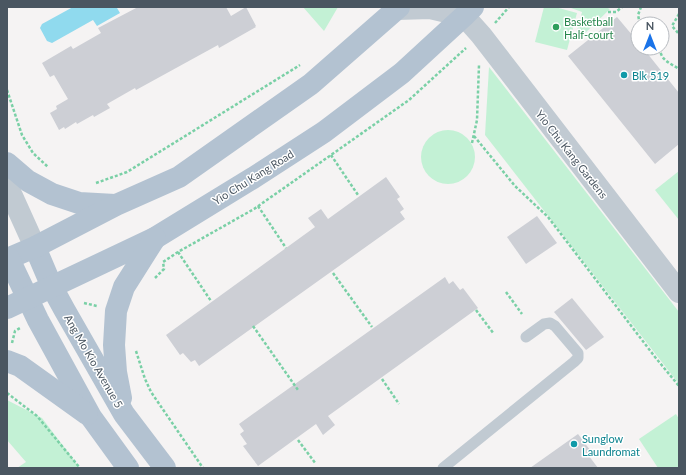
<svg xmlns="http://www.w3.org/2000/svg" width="686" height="475" font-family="Lato,sans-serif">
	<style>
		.green { fill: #c3f1d5 }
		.water { fill: #90daee }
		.building { fill: #cdcfd5 }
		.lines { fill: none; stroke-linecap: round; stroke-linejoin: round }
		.path { stroke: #7ad0a6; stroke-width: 2.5; stroke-dasharray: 3 2; stroke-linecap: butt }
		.lane { stroke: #c1cad2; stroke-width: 11 }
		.street { stroke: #c1cad2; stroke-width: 22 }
		.primary { stroke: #b3c2d1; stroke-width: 22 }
		.leisure-dot { fill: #2e9e5b; stroke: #fff; stroke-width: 1.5 }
		.culture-dot { fill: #0f9aa8; stroke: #fff; stroke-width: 1.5 }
		.labels { text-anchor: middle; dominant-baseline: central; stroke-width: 3; stroke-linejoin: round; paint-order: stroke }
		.leisure-label { font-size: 11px; fill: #27864d; stroke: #fff; text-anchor: start }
		.culture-label { font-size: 11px; fill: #0d838f; stroke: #fff; text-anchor: start }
		.street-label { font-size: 11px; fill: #4a5661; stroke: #fff }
	</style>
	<rect width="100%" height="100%" fill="#f5f3f3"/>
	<g class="green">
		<path d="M303 7H338L324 31Z"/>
		<path d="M544 7H555L577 13 567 50 535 42Z"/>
		<path d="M571 7H605L610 9 581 37 576 35 582 12 571 8Z"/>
		<path d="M489 67 679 312V384L485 135Z"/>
		<circle cx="448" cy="157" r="27"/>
		<path d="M679 171V220L655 190Z"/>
		<path d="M7 400 42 418 80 468H17L26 462 7 440Z"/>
		<path d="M676 414 679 419V468H658L639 439Z"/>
	</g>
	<path class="water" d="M73 7H118L117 8 120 13 97 26 93 20 52 43 47 41 40 28 42 24Z"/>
	<g class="building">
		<path d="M138 7H226L231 16 246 7 256 26H255L256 27 219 48 218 45 136 90 135 88 107 104 110 108 94 117 93 115 77 124 76 122 65 129 64 127 59 130 50 113 57 109 56 106 68 99 54 75 50 77 42 63 71 46 73 49 101 33 98 28Z"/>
		<path d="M617 17 638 42V48H643L679 93V144L655 164 568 56Z"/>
		<path d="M386 177 400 197 397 199 404 209 400 212 405 219 199 366 195 360 191 362 183 353 180 355 166 335 315 227 308 218 321 209 328 219Z"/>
		<path d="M537 216 557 243 526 264 507 237Z"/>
		<path d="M445 277 449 284 453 281 460 290 463 288 478 308 328 416 335 425 323 435 316 424 258 466 243 446 247 444 240 434 244 431 239 424Z"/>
		<path d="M572 298 604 337 586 350 554 312Z"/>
		<path d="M578 434 593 454 589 456 598 468H530Z"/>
	</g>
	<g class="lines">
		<g class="path">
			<path d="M608 12H616L622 7"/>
			<path d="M679 14 672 26 679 34"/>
			<path d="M495 23 509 7"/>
			<path d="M640 24 638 15 641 7"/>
			<path d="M660 48C660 60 670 63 679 69"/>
			<path d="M7 90 22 135 33 153 48 167"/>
			<path d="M474 136 515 186 548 217 655 357 679 386"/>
			<path d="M472 143 477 120 479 65"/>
			<path d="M331 155 358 195"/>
			<path d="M96 183 127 172 300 65"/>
			<path d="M258 206 286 248"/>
			<path d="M178 252 211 301"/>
			<path d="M333 273 372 327"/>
			<path d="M155 278 164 269 163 262 178 252 254 209 331 155 409 100 466 48"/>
			<path d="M506 292 522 314"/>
			<path d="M84 303 97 306"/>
			<path d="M476 310 494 334"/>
			<path d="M253 326 298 390"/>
			<path d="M12 343 15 331 20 328"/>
			<path d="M136 351 145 379 151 392 203 468"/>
			<path d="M382 379 399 404"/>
			<path d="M7 393 37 416 80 468"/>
			<path d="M298 440 316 464"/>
		</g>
		<path class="lane" d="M443 468 574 362 578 358V353L555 326 550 323 544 324 526 337"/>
		<g class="street">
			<path d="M463 7 464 16 481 35 525 92 679 292"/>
			<path d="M397 9 430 8 464 16"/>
			<path d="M7 185 35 247"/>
		</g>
		<g class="primary">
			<path d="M7 163 28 181 52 194 79 203 115 205"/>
			<path d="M35 247 52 287 64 309 124 414 165 468"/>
			<path d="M7 259 35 247 116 205 179 177 311 84 399 7"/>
			<path d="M9 259 38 320 91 417 128 468"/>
			<path d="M7 308 155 238 253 178 324 132 402 73 464 16 473 7"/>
			<path d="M7 361 20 366 87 414"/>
			<path d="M121 398 116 372 114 345 116 311 124 287 155 238"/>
		</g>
	</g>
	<circle class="leisure-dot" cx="556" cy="27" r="4"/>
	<g class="culture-dot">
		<circle cx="624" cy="75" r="4"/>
		<circle cx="574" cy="444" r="4"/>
	</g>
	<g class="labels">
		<g class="leisure-label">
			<text x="564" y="21">Basketball<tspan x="564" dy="13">Half-court</tspan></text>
		</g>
		<g class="culture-label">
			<text x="632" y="75">Blk 519</text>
			<text x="582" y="438">Sunglow<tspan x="582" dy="13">Laundromat</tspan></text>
		</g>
		<g class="street-label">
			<text transform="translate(572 154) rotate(52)">Yio Chu Kang Gardens</text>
			<text transform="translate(253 177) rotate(-32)">Yio Chu Kang Road</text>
			<text transform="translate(94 361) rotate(60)">Ang Mo Kio Avenue 5</text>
		</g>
	</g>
	<rect width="686" height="475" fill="none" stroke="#4a5661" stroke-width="16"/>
	<g transform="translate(650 36)"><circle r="19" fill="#ffffff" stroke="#b7bbc0"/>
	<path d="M0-3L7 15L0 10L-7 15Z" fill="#1a73e8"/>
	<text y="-6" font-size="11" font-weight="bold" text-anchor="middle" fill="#4a5661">N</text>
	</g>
</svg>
